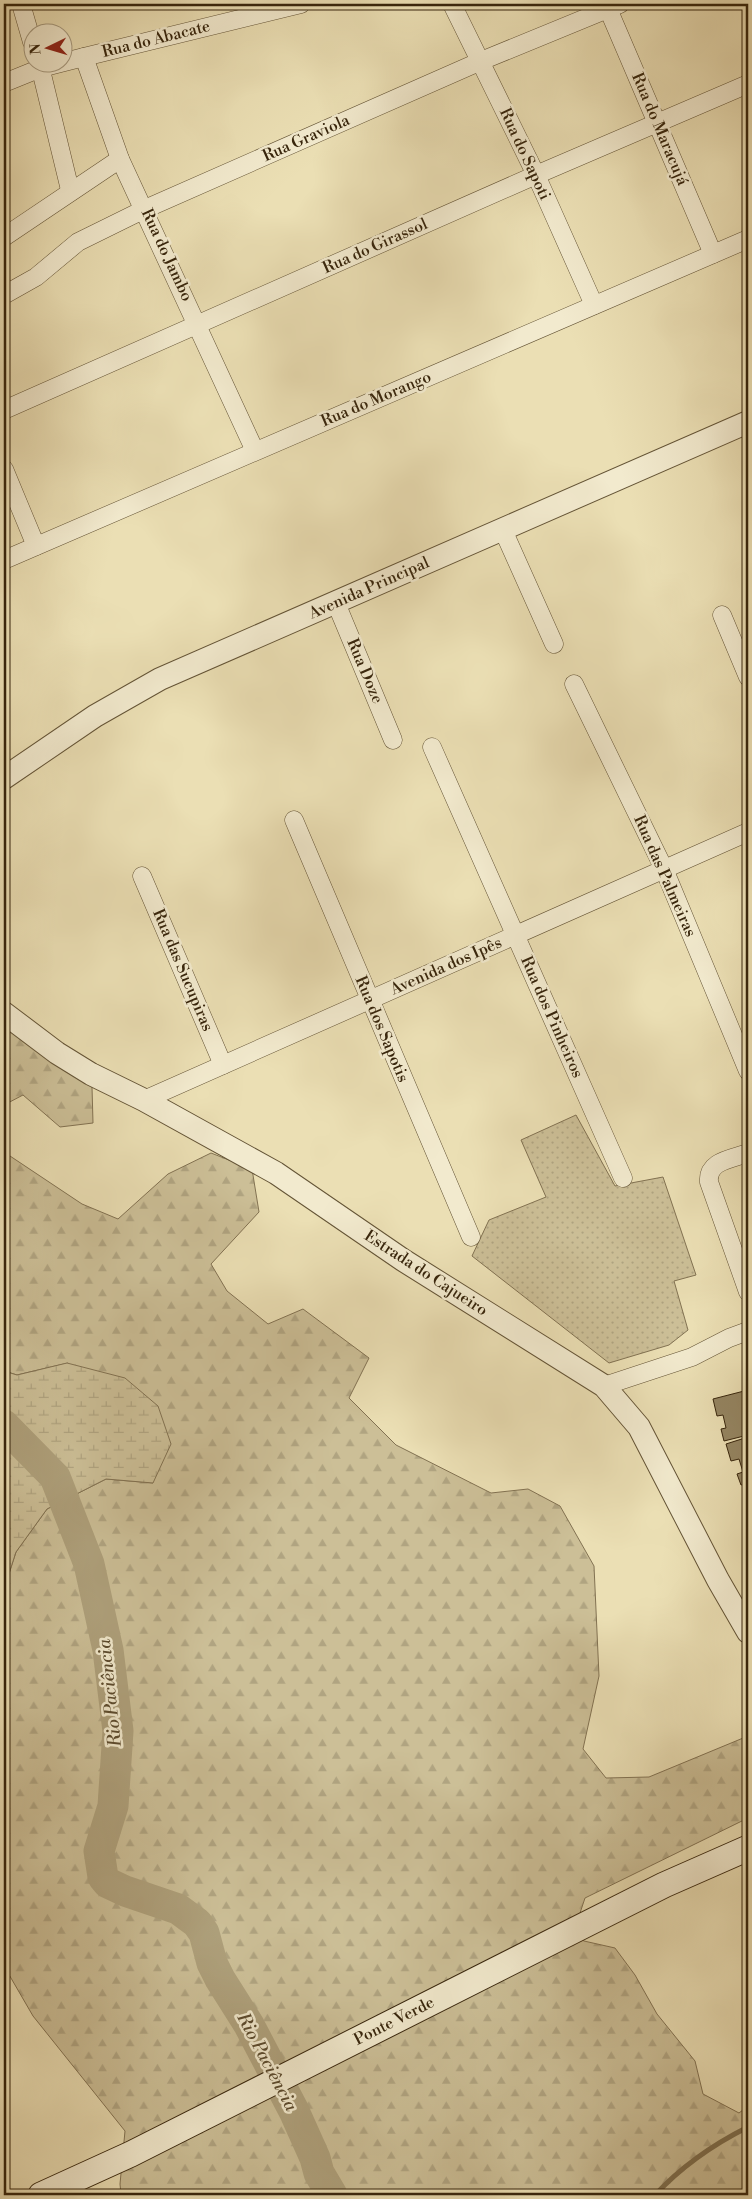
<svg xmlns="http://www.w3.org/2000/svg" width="752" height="2199" font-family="'Libre Bodoni',serif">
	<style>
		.grass { fill: url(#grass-dots); stroke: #827252 }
		.forest { fill: url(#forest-firs); stroke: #827252 }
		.wetland { fill: url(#wetland-marsh); stroke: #827252 }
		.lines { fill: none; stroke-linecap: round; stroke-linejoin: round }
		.stream { stroke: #7e6f4f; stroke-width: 5 }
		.river { stroke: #aea07b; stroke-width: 31 }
		.building { fill: #958663; stroke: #37250c }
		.minor-casing { stroke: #645436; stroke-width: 19 }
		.tertiary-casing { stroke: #645436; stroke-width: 24 }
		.secondary-casing { stroke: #37250c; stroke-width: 27 }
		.minor { stroke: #f2eace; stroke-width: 18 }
		.tertiary { stroke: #f2eace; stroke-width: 22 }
		.secondary { stroke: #f2eace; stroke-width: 25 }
		.labels { text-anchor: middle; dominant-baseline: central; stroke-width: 5; stroke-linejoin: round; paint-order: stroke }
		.street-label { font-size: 16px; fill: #37250c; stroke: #f2eace }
		.water-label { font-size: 18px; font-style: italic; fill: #5b4a2d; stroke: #f2eace }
	</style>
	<defs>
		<pattern id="grass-dots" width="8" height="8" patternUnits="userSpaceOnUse" patternTransform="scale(1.25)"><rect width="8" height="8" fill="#ccbf97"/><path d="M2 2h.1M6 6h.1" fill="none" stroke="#b0a481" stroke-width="1.8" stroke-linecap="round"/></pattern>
		<pattern id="forest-firs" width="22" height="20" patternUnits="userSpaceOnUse" patternTransform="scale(1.25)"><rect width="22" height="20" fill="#ccbf97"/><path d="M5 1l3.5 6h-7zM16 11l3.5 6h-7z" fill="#b0a481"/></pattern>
		<pattern id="wetland-marsh" width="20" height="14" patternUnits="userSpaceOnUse" patternTransform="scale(1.25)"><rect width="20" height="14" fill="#ccbf97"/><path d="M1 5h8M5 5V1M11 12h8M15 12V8" fill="none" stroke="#b0a481"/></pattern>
	</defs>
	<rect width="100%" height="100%" fill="#ebdfb4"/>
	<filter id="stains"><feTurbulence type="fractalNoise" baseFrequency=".004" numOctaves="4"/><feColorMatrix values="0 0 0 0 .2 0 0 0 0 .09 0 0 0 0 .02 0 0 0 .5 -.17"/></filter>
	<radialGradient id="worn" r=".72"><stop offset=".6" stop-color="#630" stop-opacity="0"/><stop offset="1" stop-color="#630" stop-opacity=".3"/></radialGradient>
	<path class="grass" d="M576 1115 615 1186 663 1177 696 1275 674 1281 688 1330 669 1345 609 1363 472 1256 489 1220 546 1197 521 1140Z"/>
	<g class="forest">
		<path d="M4 1022 92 1087 93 1123 60 1127 23 1095 4 1105Z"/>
		<path d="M4 1152 82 1204 118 1219 168 1174 211 1153 252 1169 259 1212 211 1264 227 1291 268 1324 303 1309 369 1358 349 1398 396 1445 491 1493 528 1489 560 1506 594 1566 599 1676 583 1749 606 1778 649 1777 748 1736V1818L585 1898 573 1934 584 1941 615 1948 635 1975 657 2014 695 2061 703 2094 739 2113 748 2106V2195H121L120 2184 125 2131 33 2016 4 1966V1589L16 1552 47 1509 106 1479 153 1483 68 1363 17 1375 4 1371Z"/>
	</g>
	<path class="wetland" d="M67 1363 125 1378 158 1406 171 1444 153 1483 106 1479 47 1509 16 1552 4 1589V1371L17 1375Z"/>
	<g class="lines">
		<path class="stream" d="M655 2195C681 2167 714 2144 748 2127"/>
		<path class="river" d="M4 1425 55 1477 89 1564 108 1650 118 1731 113 1806 99 1851 103 1877 108 1883 125 1891 178 1909 197 1923 204 1933 212 1963 220 1979 249 2025 294 2111 315 2158 319 2173 332 2195"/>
	</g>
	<g class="building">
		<path d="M748 1390V1435L724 1441 721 1429 726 1428 723 1415 717 1416 713 1399Z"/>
		<path d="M748 1437V1483L741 1485 737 1474 743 1472 739 1459 731 1461 726 1444Z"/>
	</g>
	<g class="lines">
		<defs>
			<g id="minor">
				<path d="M21 4 32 42"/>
				<path d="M452 4 536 175 594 305"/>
				<path d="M606 4 713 254"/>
				<path d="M84 57 120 159 255 451"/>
				<path d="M39 62 70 190"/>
				<path d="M4 83 41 68 84 57 301 4"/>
				<path d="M4 237 120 159"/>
				<path d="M4 295 36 277 78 242 145 209 481 61 620 4"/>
				<path d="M4 410 536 175 748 84"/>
				<path d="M4 469 36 546"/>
				<path d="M503 530 554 644"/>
				<path d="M4 560 748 239"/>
				<path d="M336 603 393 740"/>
				<path d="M722 615 748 677"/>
				<path d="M574 684 664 869 748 1071"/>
				<path d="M432 747 623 1178"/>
				<path d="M294 820 471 1237"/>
				<path d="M142 876 223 1065"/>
				<path d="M144 1100 748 832"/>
				<path d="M748 1153C731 1159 707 1161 709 1182L748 1292"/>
				<path d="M604 1386 692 1357 729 1338 748 1331"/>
			</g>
			<g id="tertiary">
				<path d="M4 778 95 716 160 679 748 422"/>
				<path d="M4 1013 57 1053 91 1074 144 1100 276 1173 403 1260 604 1386 639 1427 718 1580 748 1632"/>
			</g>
			<path id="secondary" d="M41 2195 131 2154 664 1885 748 1848"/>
		</defs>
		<use href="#minor" class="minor-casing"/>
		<use href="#tertiary" class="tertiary-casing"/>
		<use href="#secondary" class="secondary-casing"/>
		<use href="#minor" class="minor"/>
		<use href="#tertiary" class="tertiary"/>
		<use href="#secondary" class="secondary"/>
	</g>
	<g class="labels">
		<g class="street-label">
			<text transform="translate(156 39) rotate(-14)">Rua do Abacate</text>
			<text transform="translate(660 129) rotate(67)">Rua do Maracujá</text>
			<text transform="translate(306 138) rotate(-24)">Rua Graviola</text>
			<text transform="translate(525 154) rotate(65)">Rua do Sapoti</text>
			<text transform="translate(375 246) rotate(-24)">Rua do Girassol</text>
			<text transform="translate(167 255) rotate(65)">Rua do Jambo</text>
			<text transform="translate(376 399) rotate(-23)">Rua do Morango</text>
			<text transform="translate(369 588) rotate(-24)">Avenida Principal</text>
			<text transform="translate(365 671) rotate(67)">Rua Doze</text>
			<text transform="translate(665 876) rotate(66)">Rua das Palmeiras</text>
			<text transform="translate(446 966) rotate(-24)">Avenida dos Ipês</text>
			<text transform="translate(183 970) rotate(67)">Rua das Sucupiras</text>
			<text transform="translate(552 1017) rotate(66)">Rua dos Pinheiros</text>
			<text transform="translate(382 1029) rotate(67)">Rua dos Sapotis</text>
			<text transform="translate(426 1273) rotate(33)">Estrada do Cajueiro</text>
			<text transform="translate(394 2021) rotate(-27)">Ponte Verde</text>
		</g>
		<g class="water-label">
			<text transform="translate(110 1693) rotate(-96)">Rio Paciência</text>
			<text transform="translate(267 2062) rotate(62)">Rio Paciência</text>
		</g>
	</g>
	<rect width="752" height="2199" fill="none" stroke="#ebdfb4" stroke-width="20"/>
	<rect x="5" y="5" width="742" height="2189" fill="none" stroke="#37250c" stroke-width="2.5"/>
	<rect x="10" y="10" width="732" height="2179" fill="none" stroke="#37250c"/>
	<g transform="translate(48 48) rotate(265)"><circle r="24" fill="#f2eace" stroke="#a79b80"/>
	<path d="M0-4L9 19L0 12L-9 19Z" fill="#8f2418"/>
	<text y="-8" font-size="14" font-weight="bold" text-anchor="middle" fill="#37250c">N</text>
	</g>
	<rect width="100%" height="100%" filter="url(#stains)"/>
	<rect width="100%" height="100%" fill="url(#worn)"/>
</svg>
